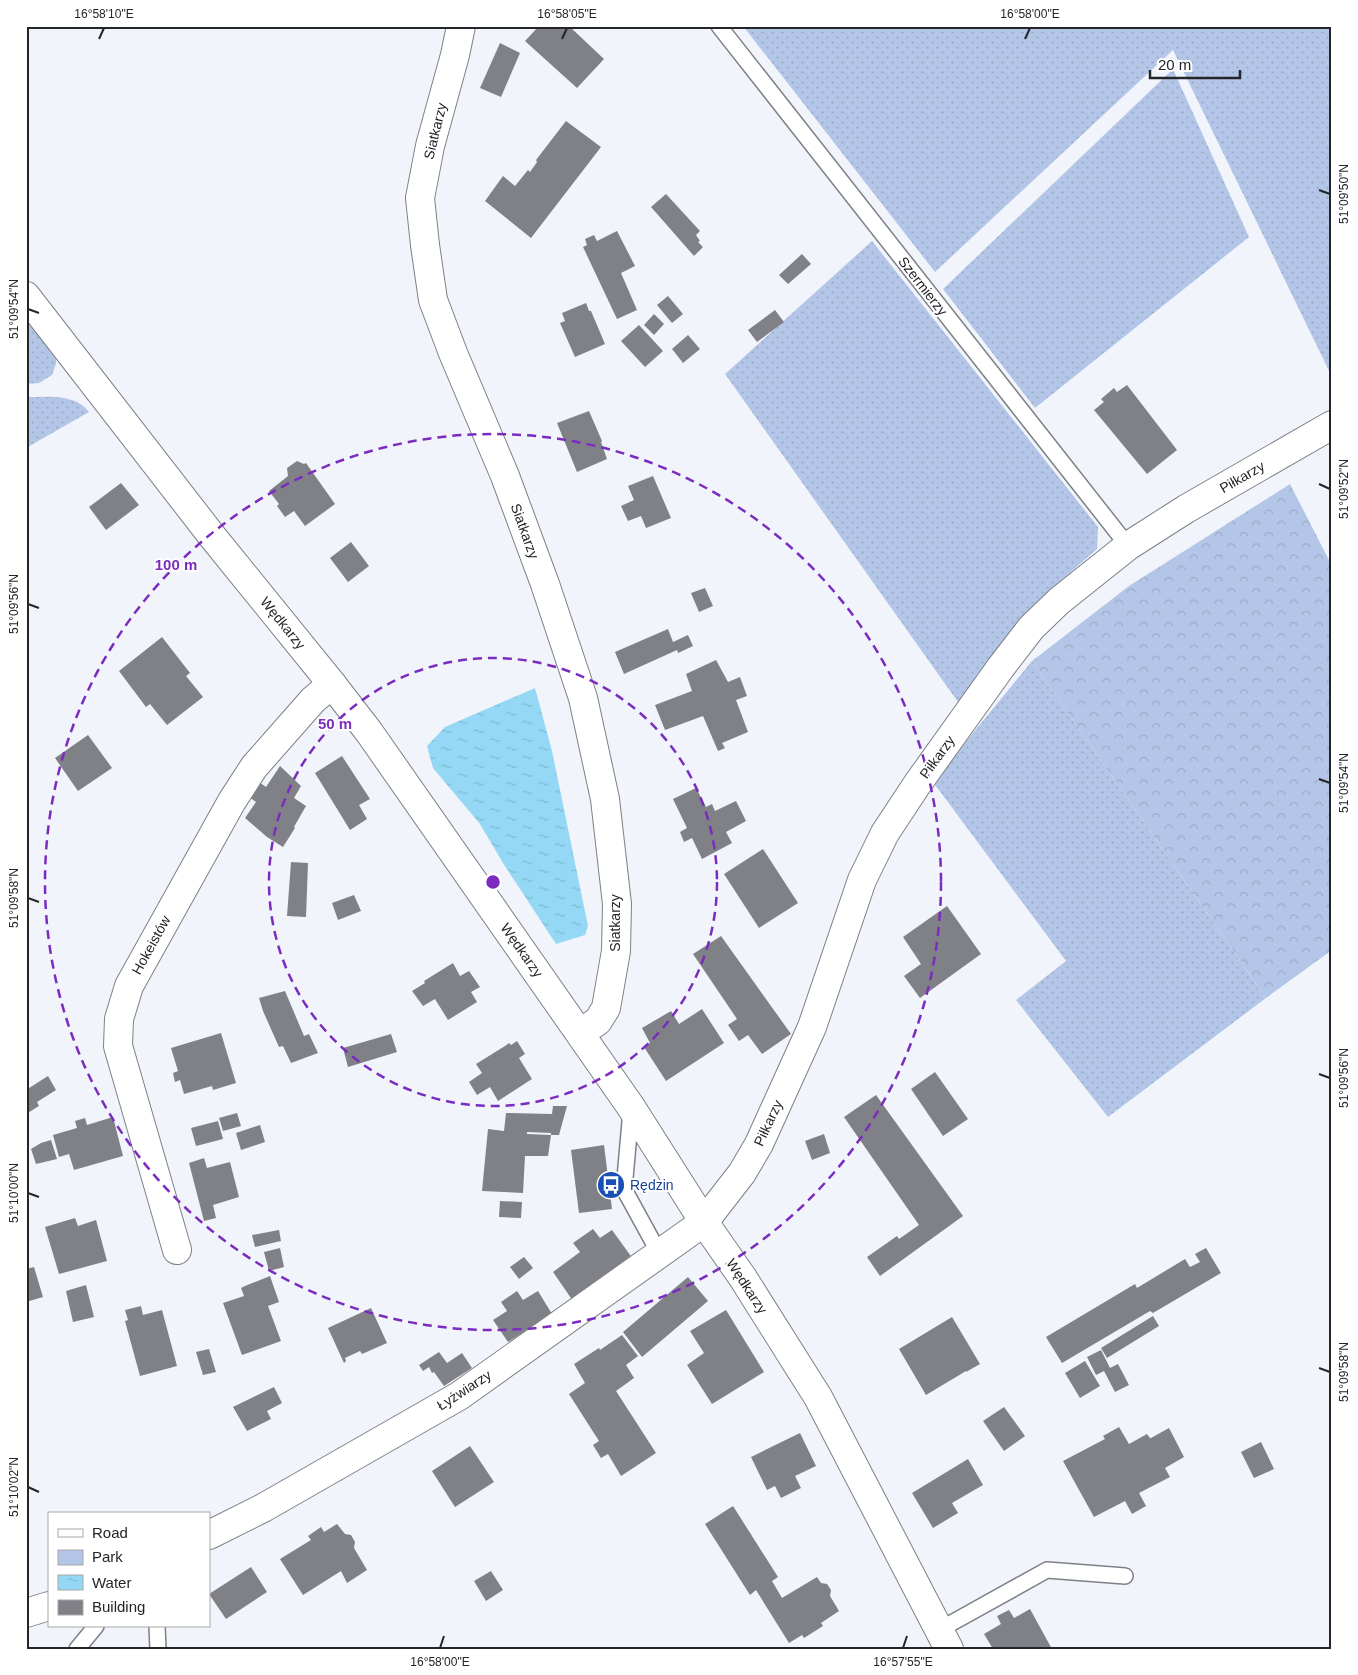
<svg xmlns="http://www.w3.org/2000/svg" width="1358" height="1675" font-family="Helvetica,sans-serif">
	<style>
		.green { fill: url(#green-dots) }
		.forest { fill: url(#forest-crowns) }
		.water { fill: url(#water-ripples) }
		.building { fill: #808187 }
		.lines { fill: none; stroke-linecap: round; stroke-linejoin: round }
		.lane-casing { stroke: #7d8086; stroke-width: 18 }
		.street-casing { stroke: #7d8086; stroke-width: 30 }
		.lane { stroke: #fff; stroke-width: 15 }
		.street { stroke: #fff; stroke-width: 28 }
		.ticks { fill: none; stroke: #242528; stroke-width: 2 }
		.ring { fill: none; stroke: #7b2cbf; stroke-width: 2.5; stroke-dasharray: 9 6 }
		.labels { text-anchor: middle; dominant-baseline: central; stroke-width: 4; stroke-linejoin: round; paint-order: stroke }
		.street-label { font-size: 14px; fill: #242528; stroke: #fff }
		.transit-label { font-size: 14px; fill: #164399; stroke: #fff; text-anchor: start }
		.centre { fill: #7b2cbf; stroke: #fff; stroke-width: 2.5 }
		.ring-label { font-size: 15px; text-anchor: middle; font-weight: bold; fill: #7b2cbf; stroke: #fff; stroke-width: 4; stroke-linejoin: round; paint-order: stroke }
		.neatline { fill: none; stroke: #242528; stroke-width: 2 }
		.ticks-label { font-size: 12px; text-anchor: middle; fill: #242528 }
	</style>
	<defs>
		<pattern id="green-dots" width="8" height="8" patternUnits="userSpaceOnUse" patternTransform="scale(1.25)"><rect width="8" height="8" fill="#b4c6e8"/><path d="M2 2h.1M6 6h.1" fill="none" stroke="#9baac7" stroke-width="1.8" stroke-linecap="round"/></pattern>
		<pattern id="forest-crowns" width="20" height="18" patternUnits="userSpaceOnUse" patternTransform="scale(1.25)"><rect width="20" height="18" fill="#b4c6e8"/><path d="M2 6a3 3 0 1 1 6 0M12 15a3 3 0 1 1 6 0" fill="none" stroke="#9baac7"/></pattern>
		<pattern id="water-ripples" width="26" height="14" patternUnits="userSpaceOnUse" patternTransform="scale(1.25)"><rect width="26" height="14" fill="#94d8f5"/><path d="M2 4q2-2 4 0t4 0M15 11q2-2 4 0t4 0" fill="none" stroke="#7fb9d2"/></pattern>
	</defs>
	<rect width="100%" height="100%" fill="#f1f4fb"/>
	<g class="green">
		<path d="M743 26H1332V377L1173 50 935 272Z"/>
		<path d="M1173 69 1249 237 1035 408 943 289Z"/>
		<path d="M872 241 1098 527 1097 549 1047 593 958 702 725 374Z"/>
		<path d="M26 315 56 353V364L52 375 39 383 26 384Z"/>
		<path d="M26 397C47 397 75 393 89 412L26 448Z"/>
		<path d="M1032 661 1266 998 1108 1117 1016 1000 1066 961 933 782Z"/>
	</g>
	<path class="forest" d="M1290 484 1332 566V950L1266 998 1032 661 1129 586Z"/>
	<path class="water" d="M535 688 552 751 588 926 585 935 556 944 503 863 480 824 433 768 427 746 445 727Z"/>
	<g class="building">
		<path d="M539 26H569L604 59 577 88 525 41Z"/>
		<path d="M500 43 520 53 501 97 480 88Z"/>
		<path d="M566 121 601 147 531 238 485 201 503 176 515 186 528 170 530 172 537 162 536 160Z"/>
		<path d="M666 194 700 231 696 235 700 241 698 242 703 247 694 256 651 207Z"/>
		<path d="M617 231 635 266 621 273 637 310 617 319 583 247 587 245 585 239 594 235 597 241Z"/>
		<path d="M802 254 811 264 788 284 779 275Z"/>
		<path d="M668 296 683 314 672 323 657 305Z"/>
		<path d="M586 303 589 311H591L605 344 575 357 560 323 565 321 562 313Z"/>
		<path d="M775 310 784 322 757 342 748 330Z"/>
		<path d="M654 314 664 324 654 335 644 325Z"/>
		<path d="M639 325 663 351 645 367 621 341Z"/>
		<path d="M688 335 700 349 683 363 672 349Z"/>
		<path d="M1127 385 1177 450 1147 474 1094 410 1104 402 1101 399 1114 388 1117 392Z"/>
		<path d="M589 411 602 441 601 442 607 459 577 472 557 423Z"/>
		<path d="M297 461 304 464 306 463 335 504 305 526 294 511 285 517 277 506 279 504 269 491 288 476 287 468Z"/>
		<path d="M653 476 671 518 646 528 641 516 628 521 621 506 634 500 628 486Z"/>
		<path d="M121 483 139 505 106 530 89 507Z"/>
		<path d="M351 542 369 566 348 582 330 558Z"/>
		<path d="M705 588 713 606 699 612 691 593Z"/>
		<path d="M668 629 673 642 688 635 693 646 678 653 677 650 624 674 615 652Z"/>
		<path d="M162 637 190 673 186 676 203 697 167 725 150 704 146 707 119 671Z"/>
		<path d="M716 660 728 682 740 677 747 696 736 700 748 732 722 743 725 748 718 751 703 716 665 730 655 705 692 691 686 674Z"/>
		<path d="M88 735 112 768 78 791 55 758Z"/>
		<path d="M342 756 370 799 359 805 367 819 350 830 315 773Z"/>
		<path d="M280 766 301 786 294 798 306 806 294 827 295 828 283 847 267 837 245 818 256 802 249 797 259 782 266 787Z"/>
		<path d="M696 788 706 807 712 804 715 811 736 801 746 821 726 832 732 843 702 859 692 838 684 842 680 832 687 828 673 799Z"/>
		<path d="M763 849 798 903 759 928 724 874Z"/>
		<path d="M291 862 308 863 306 917 287 916Z"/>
		<path d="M354 895 361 911 338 920 332 903Z"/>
		<path d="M947 906 981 954 920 998 904 976 921 964 903 937Z"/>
		<path d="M721 936 791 1034 762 1054 748 1035 739 1041 728 1025 737 1019 693 954Z"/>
		<path d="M453 963 460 976 469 971 480 987 471 992 477 1002 448 1020 435 999 423 1006 412 991 425 983 424 981Z"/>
		<path d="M285 991 304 1036 309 1034 318 1053 291 1063 283 1046 279 1047 263 1011 259 998Z"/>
		<path d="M702 1009 724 1043 666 1081 644 1047 650 1043 642 1028 671 1011 679 1024Z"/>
		<path d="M221 1033 236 1083 213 1090 212 1086 184 1094 180 1080 175 1082 173 1073 178 1071 171 1048Z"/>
		<path d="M391 1034 397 1052 348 1067 343 1048Z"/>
		<path d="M517 1041 525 1054 519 1058 532 1079 498 1101 490 1087 477 1095 469 1082 482 1073 476 1064 505 1046 509 1043 511 1045Z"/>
		<path d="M935 1072 968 1119 943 1136 911 1089Z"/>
		<path d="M48 1076 56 1090 37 1102 39 1106 26 1114V1090Z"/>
		<path d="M876 1095 963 1216 880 1276 867 1257 897 1236 899 1239 919 1225 844 1117Z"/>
		<path d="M553 1106H567L559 1135H551V1133L527 1132V1134L551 1135 548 1156H525L523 1193 482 1191 488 1129 504 1131 506 1113 552 1114Z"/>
		<path d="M237 1113 241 1126 223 1131 219 1118Z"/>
		<path d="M113 1117 123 1156 74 1170 69 1154 59 1157 53 1135 77 1128 75 1121 85 1118 87 1125Z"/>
		<path d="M218 1121 223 1139 196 1146 191 1128Z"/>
		<path d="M260 1125 265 1142 241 1150 236 1133Z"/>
		<path d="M824 1134 830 1153 812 1160 805 1141Z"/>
		<path d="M51 1140 57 1159 36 1164 31 1149 41 1143Z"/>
		<path d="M604 1145 612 1209 579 1213 571 1150Z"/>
		<path d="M204 1158 207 1168 230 1162 239 1197 213 1205 216 1218 204 1221 189 1163Z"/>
		<path d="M500 1201 522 1202 521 1218 499 1217Z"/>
		<path d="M75 1218 78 1226 96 1220 107 1261 59 1274 45 1227Z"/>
		<path d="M593 1229 600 1238 612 1230 633 1259 573 1301 553 1272 580 1252 573 1243Z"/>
		<path d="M279 1230 281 1241 255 1247 252 1235Z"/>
		<path d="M280 1248 284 1267 269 1271 264 1252Z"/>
		<path d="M1206 1248 1221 1273 1153 1313 1150 1311 1062 1363 1046 1337 1135 1284 1137 1288 1185 1259 1190 1267 1200 1262 1195 1254Z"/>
		<path d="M524 1257 533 1268 519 1279 510 1267Z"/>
		<path d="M34 1267 43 1297 26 1302V1269Z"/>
		<path d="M270 1276 279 1302 268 1306 281 1341 242 1355 223 1303 244 1296 241 1288 245 1286Z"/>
		<path d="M688 1277 708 1301 642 1357 623 1332Z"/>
		<path d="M86 1285 94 1317 73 1322 66 1291Z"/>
		<path d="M517 1291 523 1300 538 1291 552 1314 508 1342 493 1320 507 1311 501 1302Z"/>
		<path d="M141 1306 143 1315 162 1310 177 1366 140 1376 125 1321 128 1320 125 1310Z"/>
		<path d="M371 1308 387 1343 362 1354 360 1351 345 1358 346 1361 344 1363 328 1328Z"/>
		<path d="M726 1310 764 1372 712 1404 687 1365 704 1353 690 1331Z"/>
		<path d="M1153 1316 1159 1326 1107 1358 1101 1348Z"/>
		<path d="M952 1317 980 1364 966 1372V1371L926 1395 899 1349Z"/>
		<path d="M622 1335 638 1356 626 1365 634 1378 616 1391 656 1453 621 1476 608 1454 601 1458 593 1445 599 1441 569 1394 585 1383 574 1364 599 1348 600 1350Z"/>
		<path d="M209 1349 216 1372 203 1375 196 1352Z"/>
		<path d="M1101 1350 1110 1368 1118 1364 1129 1385 1115 1392 1104 1371 1096 1375 1087 1357Z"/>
		<path d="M439 1352 447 1363 462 1353 472 1368 444 1386 434 1372 432 1373 429 1367 423 1371 419 1365Z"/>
		<path d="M1085 1361 1100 1386 1080 1398 1065 1373Z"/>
		<path d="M274 1387 282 1403 267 1411 271 1419 247 1431 233 1407Z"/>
		<path d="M1004 1407 1025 1436 1004 1451 983 1421Z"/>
		<path d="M1119 1427 1129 1444 1147 1434 1150 1438H1151L1169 1428 1184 1457 1165 1468 1170 1477 1139 1493 1146 1506 1132 1514 1125 1501 1094 1517 1063 1461 1105 1439 1103 1436Z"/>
		<path d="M800 1433 816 1466 795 1476 801 1488 781 1498 775 1486 767 1490 751 1457Z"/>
		<path d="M1261 1442 1274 1469 1254 1478 1241 1452Z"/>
		<path d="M470 1446 494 1482 455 1507 432 1471Z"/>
		<path d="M968 1459 983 1485 952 1503 958 1513 933 1528 912 1493Z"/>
		<path d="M733 1506 778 1577 772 1581 782 1598 817 1577 821 1583 827 1584 831 1590 830 1596 839 1611 821 1623 823 1626 804 1638 802 1635 789 1643 756 1590 750 1595 705 1524Z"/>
		<path d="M337 1524 345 1534 351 1535 355 1542 354 1548 367 1570 347 1583 341 1571 303 1595 280 1559 311 1540 308 1536 321 1527 324 1532Z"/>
		<path d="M251 1567 267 1592 226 1619 209 1594Z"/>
		<path d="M491 1571 503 1590 486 1601 474 1581Z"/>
		<path d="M1030 1609 1052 1649H993L984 1634 1001 1624 997 1616 1009 1610 1014 1618Z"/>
	</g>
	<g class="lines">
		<defs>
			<g id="lane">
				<path d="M719 26 1128 546"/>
				<path d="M631 1111 624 1189 659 1253"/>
				<path d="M157 1626 158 1649"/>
				<path d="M939 1630 1047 1570 1125 1576"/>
				<path d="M77 1649 96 1626"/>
			</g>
			<g id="street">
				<path d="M461 26 455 55 430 146 420 198 425 245 433 300 453 353 505 476 545 584 583 698 605 799 617 904 616 951 606 1008 598 1021 580 1033"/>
				<path d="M26 296 212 536 332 684 369 732 631 1107 704 1222 743 1278 799 1367 818 1397 949 1649"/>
				<path d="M177 1250 118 1046 119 1019 129 986 232 801 254 767 313 700 332 684"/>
				<path d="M209 1535 263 1508 459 1396 704 1222 742 1173 759 1144 812 1027 862 880 885 833 918 783 1001 667 1031 628 1059 601 1128 546 1186 509 1332 425"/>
				<path d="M26 1613 49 1606"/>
			</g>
		</defs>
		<use href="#lane" class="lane-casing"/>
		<use href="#street" class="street-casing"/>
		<use href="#lane" class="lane"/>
		<use href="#street" class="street"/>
	</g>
	<path class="ticks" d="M99 39 104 28M562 39 567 28M1025 39 1030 28M1319 190 1330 194M28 309 39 313M1319 484 1330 489M28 604 39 608M1319 779 1330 783M28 898 39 902M1319 1074 1330 1078M28 1193 39 1197M1319 1368 1330 1372M28 1487 39 1492M440 1648 444 1636M903 1648 907 1636"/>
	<g class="ring">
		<circle cx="493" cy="882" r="224"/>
		<circle cx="493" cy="882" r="448"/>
	</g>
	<defs>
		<symbol id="bus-disc" viewBox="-11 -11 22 22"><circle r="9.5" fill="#1a4fb4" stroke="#fff"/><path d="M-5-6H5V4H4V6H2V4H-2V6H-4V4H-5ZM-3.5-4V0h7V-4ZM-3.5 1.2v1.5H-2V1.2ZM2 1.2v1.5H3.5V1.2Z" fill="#fff"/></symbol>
	</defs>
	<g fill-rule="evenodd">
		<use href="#bus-disc" x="595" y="1169" width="32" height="32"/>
	</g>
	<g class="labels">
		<g class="street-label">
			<text transform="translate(435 131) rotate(-76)">Siatkarzy</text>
			<text transform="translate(923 286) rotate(52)">Szermierzy</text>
			<text transform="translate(1242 477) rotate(-30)">Piłkarzy</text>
			<text transform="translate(525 531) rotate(70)">Siatkarzy</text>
			<text transform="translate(283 623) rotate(51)">Wędkarzy</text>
			<text transform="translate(937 757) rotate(-54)">Piłkarzy</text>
			<text transform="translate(615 923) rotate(-90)">Siatkarzy</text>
			<text transform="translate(151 945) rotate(-61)">Hokeistów</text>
			<text transform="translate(522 950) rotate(55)">Wędkarzy</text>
			<text transform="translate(768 1123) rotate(-65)">Piłkarzy</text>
			<text transform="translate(747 1286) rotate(57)">Wędkarzy</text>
			<text transform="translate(464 1390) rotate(-33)">Łyżwiarzy</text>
		</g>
		<g class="transit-label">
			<text x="630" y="1185">Rędzin</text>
		</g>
	</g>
	<circle cx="493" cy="882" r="8" class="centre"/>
	<g class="ring-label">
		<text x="176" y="570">100 m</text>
		<text x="335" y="729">50 m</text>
	</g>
	<rect width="1358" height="1675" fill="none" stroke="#ffffff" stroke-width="55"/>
	<rect x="48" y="1512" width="162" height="115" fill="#ffffff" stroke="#a7a8a9"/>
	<rect x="58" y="1529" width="25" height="8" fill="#ffffff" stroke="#a7a8a9"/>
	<text x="92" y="1538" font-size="15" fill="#242528">Road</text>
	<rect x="58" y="1550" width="25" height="15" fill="#b4c6e8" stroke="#a7a8a9"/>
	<text x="92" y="1562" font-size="15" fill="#242528">Park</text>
	<rect x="58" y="1575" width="25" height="15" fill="url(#water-ripples)" stroke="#a7a8a9"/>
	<text x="92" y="1588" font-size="15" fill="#242528">Water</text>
	<rect x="58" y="1600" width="25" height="15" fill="#808187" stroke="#a7a8a9"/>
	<text x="92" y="1612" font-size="15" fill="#242528">Building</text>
	<path d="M1150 70v8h90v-8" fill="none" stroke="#242528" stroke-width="2.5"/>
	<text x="1158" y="70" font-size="15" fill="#242528" stroke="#ffffff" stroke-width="4" paint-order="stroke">20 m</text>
	<rect x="28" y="28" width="1302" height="1620" class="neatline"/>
	<g class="ticks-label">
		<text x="104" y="18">16°58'10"E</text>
		<text x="567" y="18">16°58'05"E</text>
		<text x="1030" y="18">16°58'00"E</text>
		<text transform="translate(1344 194) rotate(-90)" y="4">51°09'50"N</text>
		<text transform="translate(14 309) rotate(-90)" y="4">51°09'54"N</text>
		<text transform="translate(1344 489) rotate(-90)" y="4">51°09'52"N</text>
		<text transform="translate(14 604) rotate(-90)" y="4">51°09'56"N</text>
		<text transform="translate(1344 783) rotate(-90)" y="4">51°09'54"N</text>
		<text transform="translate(14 898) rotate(-90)" y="4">51°09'58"N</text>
		<text transform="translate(1344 1078) rotate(-90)" y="4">51°09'56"N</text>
		<text transform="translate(14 1193) rotate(-90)" y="4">51°10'00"N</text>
		<text transform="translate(1344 1372) rotate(-90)" y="4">51°09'58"N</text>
		<text transform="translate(14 1487) rotate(-90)" y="4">51°10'02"N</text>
		<text x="440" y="1666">16°58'00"E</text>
		<text x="903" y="1666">16°57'55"E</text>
	</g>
</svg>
